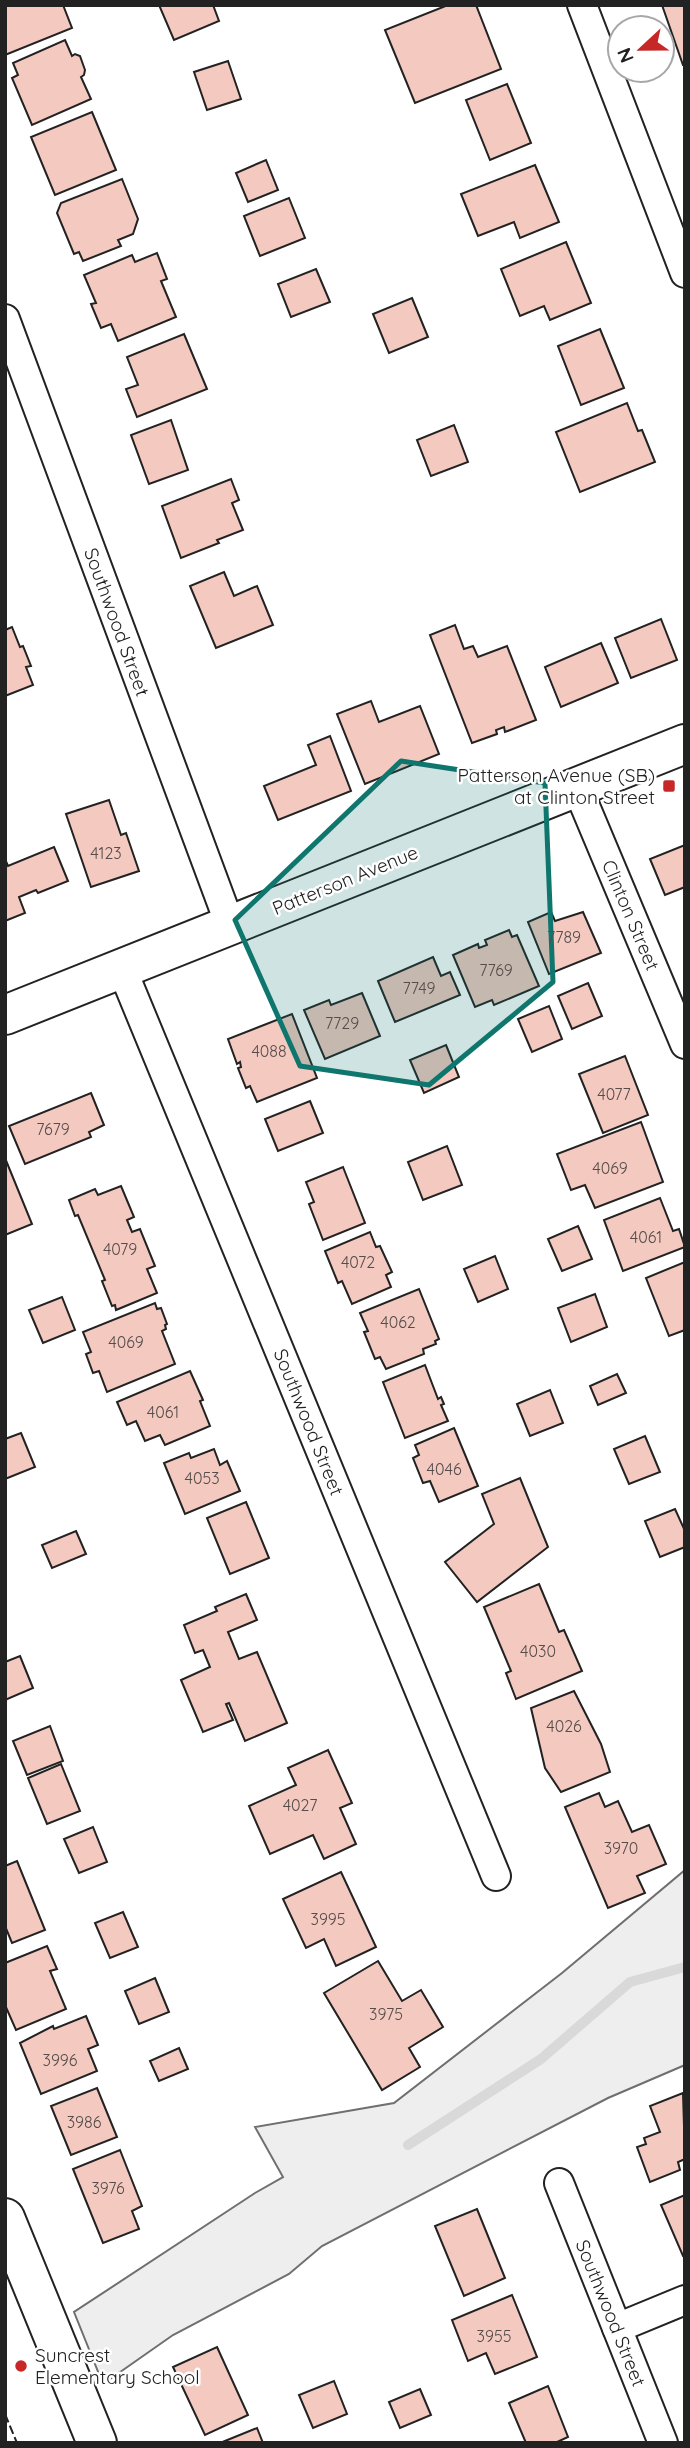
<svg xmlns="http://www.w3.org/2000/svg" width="690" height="2448" font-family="Quicksand,sans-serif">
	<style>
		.green { fill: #eee; stroke: #6f6f6f; stroke-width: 2 }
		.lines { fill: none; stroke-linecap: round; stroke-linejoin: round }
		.stream { stroke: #d9d9d9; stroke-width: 10 }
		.building { fill: #f3c9c0; stroke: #222; stroke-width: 2 }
		.street-casing { stroke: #222; stroke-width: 32 }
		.secondary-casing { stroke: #222; stroke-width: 42 }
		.street { stroke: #fff; stroke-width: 28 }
		.secondary { stroke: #fff; stroke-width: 38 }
		.fence { stroke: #222; stroke-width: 2; stroke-dasharray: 9 3.5; stroke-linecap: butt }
		.marked { fill: #0f766e; fill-opacity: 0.2; stroke: #0f766e; stroke-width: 5; stroke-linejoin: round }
		.poi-dot { fill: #c62828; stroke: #fff; stroke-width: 2.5 }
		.labels { text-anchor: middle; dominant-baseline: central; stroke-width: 5; stroke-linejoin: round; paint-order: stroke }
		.number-label { font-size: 16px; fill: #564c4a }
		.street-label { font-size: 19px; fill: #222; stroke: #fff }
		.poi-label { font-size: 19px; fill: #222; stroke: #fff; text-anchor: end }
	</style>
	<rect width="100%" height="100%" fill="#fff"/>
	<path class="green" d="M685 1870V2065L608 2098 322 2246 289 2274 173 2335 103 2384 74 2312 255 2193 283 2177 255 2127 394 2103 562 1973Z"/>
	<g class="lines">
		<path class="stream" d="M408 2145 541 2059 630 1982 685 1967"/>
	</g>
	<g class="building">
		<path d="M5 5H63L72 28 5 55Z"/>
		<path d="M159 5H213L219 21 174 40Z"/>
		<path d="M448 5H476L501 69 415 103 385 30Z"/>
		<path d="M662 5H685V65H683Z"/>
		<path d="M65 40 72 56 75 54 80 56 85 70 84 75 81 77 91 99 32 125 12 78 18 75 13 63Z"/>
		<path d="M228 61 241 99 207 110 194 72Z"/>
		<path d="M507 84 531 143 490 160 466 100Z"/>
		<path d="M92 112 116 170 55 195 31 137Z"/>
		<path d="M266 160 278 190 248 202 236 173Z"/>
		<path d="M535 165 559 222 520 238 514 222 478 236 461 194Z"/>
		<path d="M122 179 138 219 133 234 118 240 121 246 83 261 79 252 74 254 57 213 61 203Z"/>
		<path d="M289 198 305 238 260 256 244 216Z"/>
		<path d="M566 242 591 303 550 320 544 306 520 316 501 269Z"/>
		<path d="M157 253 167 279 161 281 176 317 118 341 111 324 101 328 91 304 96 303 84 275 132 255 135 262Z"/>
		<path d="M316 269 330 302 291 317 278 284Z"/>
		<path d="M412 298 428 337 389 353 373 314Z"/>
		<path d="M600 329 624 388 581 405 558 346Z"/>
		<path d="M184 334 207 389 137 417 126 389 138 385 127 357Z"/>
		<path d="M627 403 638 431 642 430 655 462 580 492 556 432Z"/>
		<path d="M171 420 188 470 149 484 131 435Z"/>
		<path d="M454 425 468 462 431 476 417 440Z"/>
		<path d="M231 479 239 500 232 503 243 530 217 540 219 543 181 558 162 506Z"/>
		<path d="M224 572 234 596 257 586 273 625 216 648 190 586Z"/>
		<path d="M661 619 677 660 631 678 615 638Z"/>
		<path d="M455 625 464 649 473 646 478 657 507 646 536 720 505 732 504 727 496 730 497 734 472 743 430 635Z"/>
		<path d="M12 627 20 647 23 646 31 666 26 667 33 685 5 696V630Z"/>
		<path d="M601 643 618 683 561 707 545 667Z"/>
		<path d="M371 701 379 722 420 706 439 754 365 784 337 714Z"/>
		<path d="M330 736 351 791 278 820 264 786 316 765 308 745Z"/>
		<path d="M109 800 121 835 126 833 139 871 91 887 66 814Z"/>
		<path d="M685 845V887L665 895 650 859Z"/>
		<path d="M54 847 68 881 38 893 36 890 19 897 25 913 5 921V859L8 866Z"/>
		<path d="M551 912 555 921 583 912 601 953 549 974 528 922Z"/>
		<path d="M509 930 512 937 517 935 539 986 494 1005 492 1000 475 1007 453 955 478 944 479 948 487 945 485 940Z"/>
		<path d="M433 957 441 976 450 972 460 995 395 1022 378 981Z"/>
		<path d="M588 983 602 1016 572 1029 558 996Z"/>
		<path d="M362 993 380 1036 325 1059 304 1010 329 1000 331 1005Z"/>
		<path d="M549 1006 562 1039 532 1052 518 1019Z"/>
		<path d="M292 1014 317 1078 257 1102 250 1086 246 1088 238 1068 241 1067 240 1062 237 1064 228 1039Z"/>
		<path d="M446 1045 459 1077 424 1093 410 1060Z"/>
		<path d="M625 1056 648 1115 603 1133 579 1074Z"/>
		<path d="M91 1093 104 1125 89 1132 91 1137 25 1164 9 1126Z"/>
		<path d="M310 1101 323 1133 278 1151 265 1119Z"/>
		<path d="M641 1122 663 1182 595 1208 585 1185 571 1190 557 1154Z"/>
		<path d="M447 1146 462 1185 423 1200 408 1162Z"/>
		<path d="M5 1158 32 1224 5 1235Z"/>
		<path d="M343 1167 365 1223 323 1240 309 1204 314 1202 306 1182Z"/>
		<path d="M121 1186 134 1217 127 1220 132 1232 140 1229 155 1266 147 1269 157 1293 116 1310 115 1305 112 1306 102 1281 105 1280 78 1215 75 1216 69 1200 95 1189 98 1195Z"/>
		<path d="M660 1198 673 1231 679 1229 685 1247 623 1271 604 1220Z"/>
		<path d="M578 1226 592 1259 562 1271 548 1239Z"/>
		<path d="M370 1232 376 1247 380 1246 392 1272 386 1275 391 1287 352 1304 342 1281 338 1283 325 1251Z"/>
		<path d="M495 1256 508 1289 478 1302 464 1269Z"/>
		<path d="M685 1262V1330L669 1336 646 1278Z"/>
		<path d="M419 1289 439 1339 435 1341 436 1344 423 1349 424 1354 386 1369 380 1357 375 1359 364 1332 368 1331 360 1313Z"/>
		<path d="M595 1294 607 1327 571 1342 558 1308Z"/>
		<path d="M62 1297 75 1330 43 1343 29 1310Z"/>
		<path d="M155 1303 157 1309 161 1308 167 1324 165 1325 166 1329 162 1331 175 1364 107 1392 99 1371 93 1373 86 1354 91 1352 83 1332Z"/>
		<path d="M425 1365 438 1399 441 1397 444 1404 441 1405 448 1421 405 1438 383 1382Z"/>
		<path d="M190 1371 203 1400 200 1401 210 1426 165 1445 160 1435 145 1441 136 1421 127 1425 117 1402Z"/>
		<path d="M617 1374 626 1393 598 1405 590 1386Z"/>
		<path d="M550 1390 563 1423 530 1436 517 1404Z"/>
		<path d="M454 1428 478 1486 439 1502 430 1481 423 1483 413 1458 419 1455 415 1445Z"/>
		<path d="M21 1433 35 1467 5 1479V1439Z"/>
		<path d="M645 1436 660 1472 629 1484 614 1449Z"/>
		<path d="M214 1449 220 1465 227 1461 240 1491 185 1514 164 1463 189 1453 191 1458Z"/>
		<path d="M520 1478 548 1547 477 1602 445 1562 494 1524 482 1494Z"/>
		<path d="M246 1502 269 1558 230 1574 207 1518Z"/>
		<path d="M675 1509 685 1531V1547L660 1557 645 1521Z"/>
		<path d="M76 1531 86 1554 52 1568 42 1545Z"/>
		<path d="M539 1584 559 1632 564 1630 582 1671 516 1699 506 1673 511 1671 484 1607Z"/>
		<path d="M246 1594 257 1620 228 1632 239 1659 257 1652 287 1723 245 1741 229 1703 226 1704 233 1720 203 1732 181 1680 210 1667 203 1650 195 1653 184 1625 217 1611 215 1607Z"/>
		<path d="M20 1656 33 1688 5 1700V1662Z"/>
		<path d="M574 1691 601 1744 610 1772 561 1792 545 1768 531 1708Z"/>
		<path d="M50 1726 63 1761 27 1775 13 1741Z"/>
		<path d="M328 1750 352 1803 340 1808 356 1844 324 1859 313 1835 270 1854 249 1806 296 1785 288 1768Z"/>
		<path d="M61 1764 80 1811 47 1824 28 1778Z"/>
		<path d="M599 1793 605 1807 618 1801 632 1832 649 1825 666 1864 637 1876 645 1893 608 1908 565 1807Z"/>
		<path d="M93 1827 107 1862 79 1873 64 1839Z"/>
		<path d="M17 1861 45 1930 12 1943 5 1926V1866Z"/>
		<path d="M341 1872 376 1947 336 1966 324 1939 306 1948 283 1899Z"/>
		<path d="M123 1912 138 1947 110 1958 95 1923Z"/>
		<path d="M47 1946 57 1969 50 1971 66 2009 16 2030 5 2005V1963Z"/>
		<path d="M378 1961 402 2001 421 1990 443 2027 409 2048 420 2067 382 2090 324 1993Z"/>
		<path d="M155 1978 169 2012 139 2024 125 1991Z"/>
		<path d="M86 2016 98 2045 88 2049 97 2071 41 2094 20 2043 53 2026 54 2029Z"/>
		<path d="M179 2048 188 2069 159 2081 150 2061Z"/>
		<path d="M97 2088 117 2137 71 2155 51 2106Z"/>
		<path d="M683 2093 685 2159 678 2162 680 2170 650 2182 637 2147 646 2144 644 2138 660 2132 650 2106Z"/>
		<path d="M120 2150 142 2206 132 2211 139 2229 103 2243 73 2169Z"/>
		<path d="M685 2195V2255L683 2256 661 2205Z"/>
		<path d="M477 2209 505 2278 464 2296 435 2226Z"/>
		<path d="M512 2295 537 2357 495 2374 486 2353 468 2361 452 2320Z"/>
		<path d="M217 2347 248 2415 205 2435 173 2367Z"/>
		<path d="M334 2381 347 2414 313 2428 299 2395Z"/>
		<path d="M548 2386 568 2437 555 2443H526L509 2403Z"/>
		<path d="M420 2389 431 2415 400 2428 389 2402Z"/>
		<path d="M257 2428 263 2443H220Z"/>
	</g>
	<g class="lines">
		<defs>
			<g id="street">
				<path d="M582 5 685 273"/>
				<path d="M5 319 230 925"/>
				<path d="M577 787 685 1044"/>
				<path d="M122 969 496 1876"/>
				<path d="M559 2183 663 2443"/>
				<path d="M617 2328 685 2300"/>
			</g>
			<g id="secondary">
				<path d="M5 1015 685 744"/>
				<path d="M5 2218 97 2443"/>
			</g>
		</defs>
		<use href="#street" class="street-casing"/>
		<use href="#secondary" class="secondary-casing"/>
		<use href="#street" class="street"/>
		<use href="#secondary" class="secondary"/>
		<path class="fence" d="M5 2414 17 2443"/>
	</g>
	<path class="marked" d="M401 761 545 783 553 982 429 1085 300 1066 235 920Z"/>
	<g class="poi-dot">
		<rect x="662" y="779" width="14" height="14" rx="3.5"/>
		<circle cx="21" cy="2366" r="7"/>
	</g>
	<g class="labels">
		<g class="number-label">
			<text x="106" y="853">4123</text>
			<text x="564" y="937">7789</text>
			<text x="496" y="970">7769</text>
			<text x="419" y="988">7749</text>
			<text x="342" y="1023">7729</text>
			<text x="269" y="1051">4088</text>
			<text x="614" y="1094">4077</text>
			<text x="53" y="1129">7679</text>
			<text x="610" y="1168">4069</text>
			<text x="646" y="1237">4061</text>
			<text x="120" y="1249">4079</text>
			<text x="358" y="1262">4072</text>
			<text x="398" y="1322">4062</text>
			<text x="126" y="1342">4069</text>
			<text x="163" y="1412">4061</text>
			<text x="444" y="1469">4046</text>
			<text x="202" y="1478">4053</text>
			<text x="538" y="1651">4030</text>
			<text x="564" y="1726">4026</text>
			<text x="300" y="1805">4027</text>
			<text x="621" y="1848">3970</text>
			<text x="328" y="1919">3995</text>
			<text x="386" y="2014">3975</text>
			<text x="60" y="2060">3996</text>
			<text x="84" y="2122">3986</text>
			<text x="108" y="2188">3976</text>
			<text x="494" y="2336">3955</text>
		</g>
		<g class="street-label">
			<text transform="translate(117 622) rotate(70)">Southwood Street</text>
			<text transform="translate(345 880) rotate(-22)">Patterson Avenue</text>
			<text transform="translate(631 915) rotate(67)">Clinton Street</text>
			<text transform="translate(309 1422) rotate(68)">Southwood Street</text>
			<text transform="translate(611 2313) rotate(68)">Southwood Street</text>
		</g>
		<g class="poi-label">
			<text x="655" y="775">Patterson Avenue (SB)<tspan x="655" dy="22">at Clinton Street</tspan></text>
			<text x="35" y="2355" text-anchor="start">Suncrest<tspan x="35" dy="22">Elementary School</tspan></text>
		</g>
	</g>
	<rect width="690" height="2448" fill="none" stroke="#222222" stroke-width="14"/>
	<g transform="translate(641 49) rotate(248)"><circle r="33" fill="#ffffff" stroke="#a7a7a7" stroke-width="2"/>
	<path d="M0-5L12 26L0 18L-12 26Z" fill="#c62828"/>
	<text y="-10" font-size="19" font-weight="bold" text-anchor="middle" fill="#222222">N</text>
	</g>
</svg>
